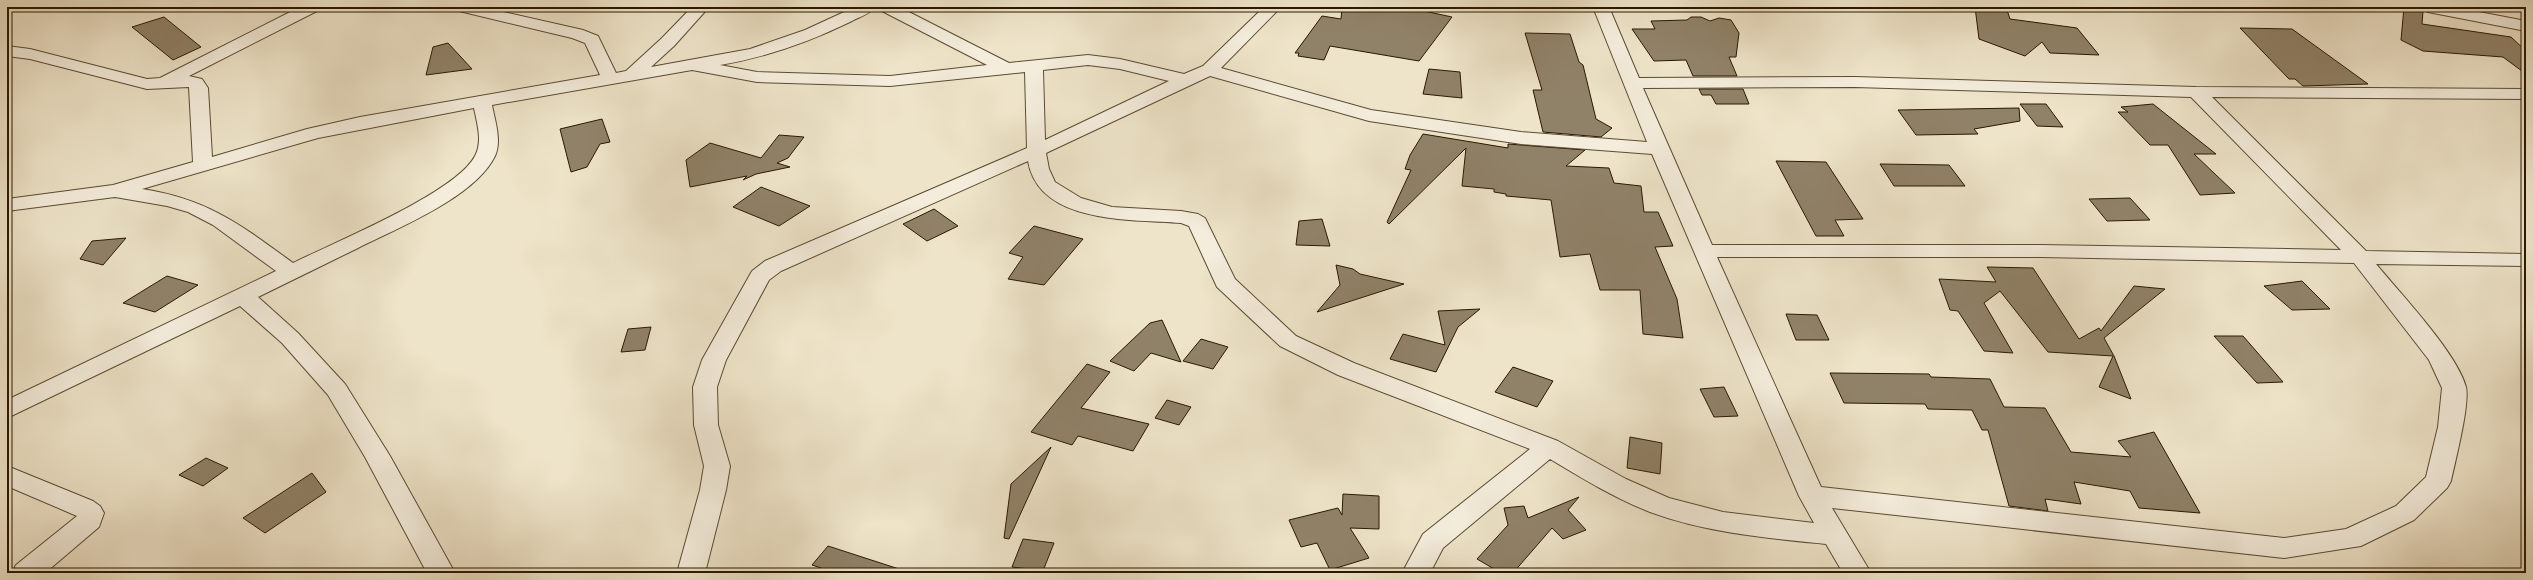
<svg xmlns="http://www.w3.org/2000/svg" width="2533" height="580" font-family="'IM FELL DW Pica',serif">
	<style>
		.building { fill: #908269; stroke: #2a1800 }
		.lines { fill: none; stroke-linecap: round; stroke-linejoin: round }
		.minor-casing { stroke: #5b4b32; stroke-width: 2 }
		.minor { fill: #f4eddc; fill-rule: evenodd }
	</style>
	<rect width="100%" height="100%" fill="#eee4c9"/>
	<filter id="stains"><feTurbulence type="fractalNoise" baseFrequency=".005" numOctaves="4"/><feColorMatrix values="0 0 0 0 .2 0 0 0 0 .09 0 0 0 0 .02 0 0 0 .5 -.17"/></filter>
	<radialGradient id="worn" r=".72"><stop offset=".6" stop-color="#630" stop-opacity="0"/><stop offset="1" stop-color="#630" stop-opacity=".3"/></radialGradient>
	<g class="building">
		<path d="M1342 7H1427L1424 11 1452 17 1419 61 1330 46 1324 60 1298 56 1299 53H1295L1322 16 1341 19Z"/>
		<path d="M1975 7 2007 10 2010 19 2077 28 2099 55 2050 53 2042 42 2025 56 1979 39Z"/>
		<path d="M2404 7H2419L2423 11 2422 24 2511 37 2526 51V74L2503 57 2423 51 2401 40Z"/>
		<path d="M164 17 201 47 173 60 132 27Z"/>
		<path d="M1691 17H1701L1710 21 1719 18 1731 20 1739 33 1736 57H1729L1737 76H1693L1686 60 1654 61 1632 29H1655L1651 21 1687 20Z"/>
		<path d="M2240 28 2292 29 2368 84 2303 86 2295 79H2289Z"/>
		<path d="M1525 33 1570 34 1579 62 1583 65 1596 119 1612 128 1601 137 1543 132 1533 90H1542Z"/>
		<path d="M448 43 472 69 426 75 433 47Z"/>
		<path d="M1429 69 1460 72 1462 98 1423 94Z"/>
		<path d="M1699 89H1743L1749 104H1716L1711 95H1702Z"/>
		<path d="M2020 104H2046L2063 127 2037 126Z"/>
		<path d="M2153 104 2216 154H2194L2235 193 2200 195 2168 145H2150L2118 112H2128L2121 107Z"/>
		<path d="M2019 108 2020 121 1974 129 1978 134 1916 135 1898 110Z"/>
		<path d="M602 119 610 142 600 144 587 167 571 172 560 129Z"/>
		<path d="M1423 134 1508 148V144L1585 150 1566 166 1609 168 1614 183 1641 186 1644 212H1658L1673 246 1655 247 1677 299 1683 338 1643 334 1640 290H1600L1590 254 1560 257 1551 200 1506 196V194L1494 192V189L1462 186 1466 148 1389 224 1387 222 1411 170 1405 169 1410 155Z"/>
		<path d="M779 135 804 137 788 158 777 163 790 167 756 174 743 180 747 176 690 187 686 160 710 143 761 158Z"/>
		<path d="M1776 161 1826 162 1863 219 1835 220 1844 236H1816Z"/>
		<path d="M1880 164 1949 165 1965 186H1894Z"/>
		<path d="M761 187 810 206 779 226 733 207Z"/>
		<path d="M2130 198 2150 220 2107 221 2089 199Z"/>
		<path d="M934 209 958 226 927 241 903 224Z"/>
		<path d="M1322 219 1330 246 1296 245 1299 221Z"/>
		<path d="M1034 226 1083 239 1044 285 1008 279 1023 257 1009 253Z"/>
		<path d="M126 238 103 265 80 259 92 241Z"/>
		<path d="M1336 265 1353 269 1360 274 1404 284 1317 312 1340 285Z"/>
		<path d="M1987 267 2033 268 2079 339 2099 328 2101 331 2134 286 2165 289 2104 338 2114 356 2131 399 2099 387 2113 356 2048 352 2000 291 1984 303 2013 353 1984 351 1958 311 1950 310 1939 279 1996 282Z"/>
		<path d="M167 276 198 285 155 312 123 303Z"/>
		<path d="M2302 281 2330 309 2292 310 2264 286Z"/>
		<path d="M1480 309 1458 327 1436 372 1390 359 1403 334 1445 345 1438 311Z"/>
		<path d="M1786 314 1817 315 1829 340H1796Z"/>
		<path d="M1162 320 1181 362 1151 353 1134 371 1110 361 1150 323Z"/>
		<path d="M651 327 645 350 621 352 628 329Z"/>
		<path d="M2214 336H2243L2283 382 2257 383Z"/>
		<path d="M1201 339 1228 347 1213 369 1183 361Z"/>
		<path d="M1087 364 1110 372 1081 408 1149 424 1133 451 1078 436 1072 445 1031 432Z"/>
		<path d="M1513 367 1553 381 1537 407 1495 392Z"/>
		<path d="M1830 373 1929 374 1931 377 1990 379 2004 407 2045 408 2071 452 2131 457 2118 441 2154 432 2200 513 2139 508 2130 491 2074 482 2081 504 2045 499 2048 511 2009 506 1988 430H1982L1972 410 1928 409 1925 404 1844 403Z"/>
		<path d="M1724 387 1738 416 1714 417 1700 389Z"/>
		<path d="M1167 400 1191 407 1179 425 1155 418Z"/>
		<path d="M1630 437 1662 443 1660 474 1627 468Z"/>
		<path d="M1051 447 1009 539 1004 538 1011 484Z"/>
		<path d="M206 458 228 468 203 486 179 475Z"/>
		<path d="M312 473 326 492 265 533 243 518Z"/>
		<path d="M1343 494 1379 496V529L1350 528 1369 558 1330 570 1317 543 1301 547 1289 520 1338 508 1342 515Z"/>
		<path d="M1579 497 1568 510 1586 530 1563 539 1552 528 1513 573H1501L1477 559 1508 525 1504 508 1524 506 1528 518Z"/>
		<path d="M1023 539 1054 543 1043 571 1012 567Z"/>
		<path d="M828 546 899 569 898 573H836L812 565Z"/>
	</g>
	<g class="lines">
		<defs>
			<g id="minor">
				<path d="M300 7H321L319 10 189 76 202 79 208 88 212 157 307 129 360 117 600 75 585 43 572 38 455 10 453 7H482L583 30 598 36 616 73 626 71 662 38 692 7H709L674 46 651 67 750 49 805 30 855 7H875C870 14 859 17 852 21 809 42 767 57 720 65L757 72 890 76 987 65 880 10 878 7H899L1009 63 1088 55 1120 59 1184 74 1203 66 1264 7H1281L1221 68 1371 110 1521 132 1647 142 1593 7H1609L1639 78 1855 77 2196 87 2526 89V99L2212 97 2366 251 2526 254V266L2376 264C2400 293 2457 353 2466 387 2470 404 2455 462 2451 481L2447 488 2414 520 2361 546 2284 558 1832 508 1871 573H1843L1826 544C1767 538 1707 533 1650 512 1615 498 1583 479 1550 459L1443 548 1430 573H1402L1423 534 1530 449 1338 375 1280 346 1217 287 1189 226 1181 223C1133 219 1039 225 1028 161L781 271 769 280 726 360 717 387 718 425 730 466 726 490 705 573H677L700 490 704 466 694 425 693 387 702 360 752 271 765 261 1027 148 1025 72 890 86 757 82 692 70 492 105C495 121 502 141 495 156 475 197 398 228 358 248 325 264 291 281 258 297L298 333 345 384 390 456 455 573H427L365 457 328 395 282 343 240 306 7 418V400L276 271 213 225 188 212 167 206 115 197 7 211V199L113 185 193 162 189 87 147 89 30 59 7 56V46L30 49 147 79 160 78ZM1088 65 1120 69 1169 81 1045 140 1043 70ZM1210 76 1369 121 1521 144 1652 154 1799 496 1814 523 1723 512 1669 498 1626 479 1558 441 1354 363 1296 336 1235 279 1205 218 1198 214 1181 211 1112 207 1081 198 1055 182 1049 169 1046 153ZM1855 87 2191 97 2341 250 2040 245H1712L1643 88ZM474 108C477 123 483 142 475 156 456 193 333 243 293 263 241 225 208 199 142 189L318 138ZM1717 257H2040L2354 263 2429 360 2442 388 2438 427 2426 477 2396 506 2346 529 2284 538 1821 487Z"/>
				<path d="M2420 7H2453L2526 21V31L2428 12Z"/>
				<path d="M7 466 93 501 100 506 104 513 99 527 45 573H12L16 565 77 516 7 486Z"/>
			</g>
		</defs>
		<use href="#minor" class="minor-casing"/>
		<use href="#minor" class="minor"/>
	</g>
	<rect width="2533" height="580" fill="none" stroke="#eee4c9" stroke-width="24"/>
	<rect x="8" y="8" width="2517" height="564" fill="none" stroke="#2a1800" stroke-width="2"/>
	<rect x="12" y="12" width="2509" height="556" fill="none" stroke="#2a1800"/>
	<rect width="100%" height="100%" filter="url(#stains)"/>
	<rect width="100%" height="100%" fill="url(#worn)"/>
</svg>
